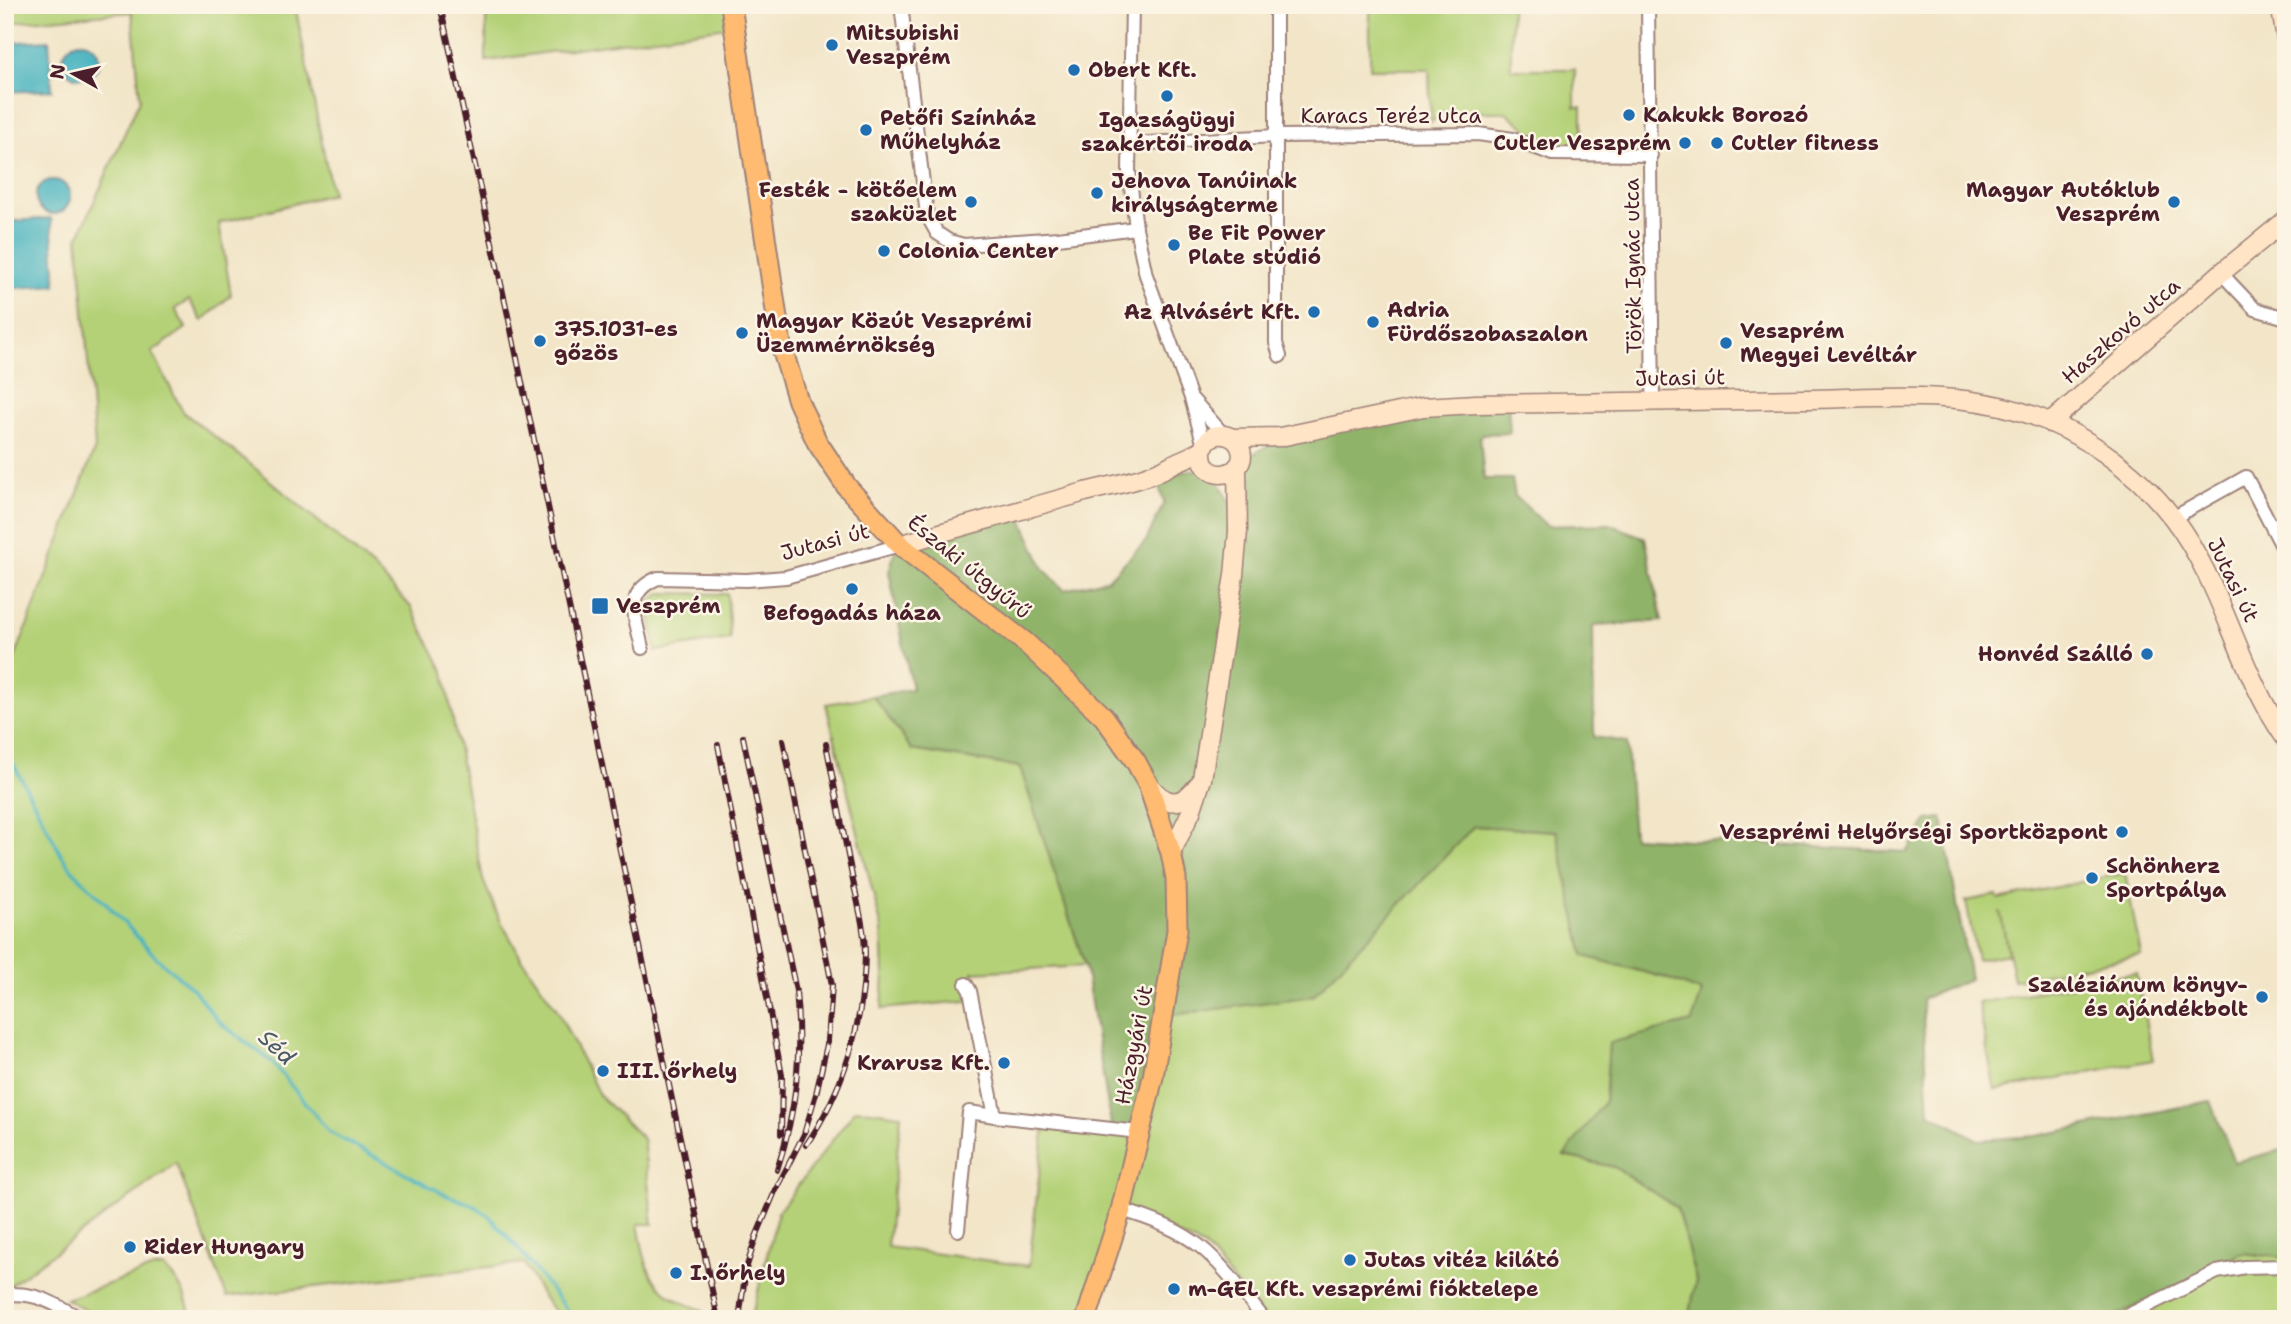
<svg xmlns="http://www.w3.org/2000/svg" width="2291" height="1324" font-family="'Shantell Sans',sans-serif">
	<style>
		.green { fill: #b4d177; stroke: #7f7851; stroke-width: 2 }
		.forest { fill: #8fb368; stroke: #6c694a; stroke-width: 2 }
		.water { fill: #44b2c0; stroke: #476876; stroke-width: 2 }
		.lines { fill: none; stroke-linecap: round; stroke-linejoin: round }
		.stream { stroke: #44b2c0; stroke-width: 3.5 }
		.street-casing { stroke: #9e827a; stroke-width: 16 }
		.secondary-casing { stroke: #9e827a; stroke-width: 21 }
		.primary-casing { stroke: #9e827a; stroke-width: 23 }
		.street { stroke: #fff; stroke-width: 12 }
		.secondary { stroke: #ffe4c6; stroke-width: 18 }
		.primary { stroke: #febb71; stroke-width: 19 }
		.rail-casing { stroke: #4a1f2b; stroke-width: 6 }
		.rail { stroke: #fcf5e5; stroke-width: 3.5; stroke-dasharray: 10; stroke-linecap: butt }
		.poi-dot { fill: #1f6fb2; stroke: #fcf5e5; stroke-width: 2.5 }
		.labels { text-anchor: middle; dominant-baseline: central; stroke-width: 5; stroke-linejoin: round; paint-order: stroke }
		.poi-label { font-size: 21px; font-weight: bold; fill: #4a1f2b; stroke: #fcf5e5; text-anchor: start }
		.street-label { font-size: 21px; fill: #4a1f2b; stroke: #fcf5e5 }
		.water-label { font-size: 23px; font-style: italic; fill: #485a67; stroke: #fcf5e5 }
	</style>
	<rect width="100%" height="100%" fill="#fcf5e5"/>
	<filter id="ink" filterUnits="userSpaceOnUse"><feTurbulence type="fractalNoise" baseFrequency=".0143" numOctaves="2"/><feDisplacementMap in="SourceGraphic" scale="14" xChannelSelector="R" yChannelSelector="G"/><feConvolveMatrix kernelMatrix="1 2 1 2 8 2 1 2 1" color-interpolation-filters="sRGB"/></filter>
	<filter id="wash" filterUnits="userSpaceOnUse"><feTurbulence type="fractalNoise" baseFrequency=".00686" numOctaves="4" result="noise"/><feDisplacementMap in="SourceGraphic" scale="28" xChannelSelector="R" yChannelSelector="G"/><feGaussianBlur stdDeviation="1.57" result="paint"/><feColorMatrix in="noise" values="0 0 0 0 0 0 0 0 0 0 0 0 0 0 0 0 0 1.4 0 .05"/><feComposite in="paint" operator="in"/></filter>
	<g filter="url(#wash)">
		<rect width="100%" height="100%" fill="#f2e5c8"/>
		<g class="green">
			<path d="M5 5H295L332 194 219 223 231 295 202 321 189 300 175 309 186 328 152 352 183 412 250 464 374 568 411 607 444 672 483 880 499 918 522 959 558 1011 599 1095 643 1139 653 1224H638C647 1274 650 1293 703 1310L705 1319H561L542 1296 524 1263 227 1297 176 1163 5 1289V667L11 668 95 448 78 238 140 99 132 12 5 23Z"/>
			<path d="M464 5H733L735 26 486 61V11Z"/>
			<path d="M1370 5H1511V69H1575V107H1582V154L1534 148 1533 134 1506 112H1445L1431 122 1429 69H1370Z"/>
			<path d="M661 593 727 594 730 639 656 651 648 603Z"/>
			<path d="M873 696 912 750 1020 767 1085 966 973 972 976 1000 882 1009 884 974 882 929 826 704Z"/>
			<path d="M1474 826 1557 831 1584 956 1666 978 1703 992 1692 1022 1610 1043 1605 1101 1565 1156 1614 1167 1677 1208 1696 1280 1689 1319H1265L1205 1247 1120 1209 1085 1319H751L778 1212 856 1109 901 1115 887 1247 1029 1266 1045 1123 1138 1133 1165 1016 1412 889Z"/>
			<path d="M2125 873 2141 955 2014 980 2000 911 2008 954 1977 960 1966 901 1997 895 1998 899Z"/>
			<path d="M2136 973 2153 1060 1995 1090 1978 1003Z"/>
			<path d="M2242 1253 2286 1258V1319H2110Z"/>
			<path d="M163 1267C179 1280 188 1299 191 1319H101L66 1299 154 1268Z"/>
		</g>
		<path class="forest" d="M1508 402 1510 433 1482 434 1480 437 1484 479H1512L1515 496 1547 526 1610 524 1645 538 1662 621 1593 626 1594 737 1627 742 1633 837 1907 852 1928 820 1942 818 1970 979 1922 999 1929 1113 1978 1140 2036 1136 2211 1101 2234 1162 2286 1149V1258L2242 1253 2110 1319H1689L1696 1280 1677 1208 1614 1167 1564 1156 1605 1101 1609 1043 1692 1022 1702 992 1666 978 1584 956 1556 831 1474 826 1313 996 1166 1016 1138 1133 1112 1130 1085 966 1020 767 912 750 873 696 912 689 889 572 894 554 902 542 1017 508 1044 569 1064 590 1108 579 1146 541 1164 503 1155 472H1180L1207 469 1214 474 1234 509 1243 459 1290 434Z"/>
		<g class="water">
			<path d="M49 40 52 90 5 92V43Z"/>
			<circle cx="81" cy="60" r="18"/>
			<circle cx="53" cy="197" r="17"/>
			<path d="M51 218 56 285 5 289V222Z"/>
		</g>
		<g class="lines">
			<path class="stream" d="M5 748 62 856 73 871 104 901 156 957 194 990 219 1022 271 1061 329 1132 444 1194 473 1205 488 1215 517 1247 574 1319"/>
		</g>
	</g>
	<g filter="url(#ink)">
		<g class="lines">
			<defs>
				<g id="street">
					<path d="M901 5 927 215 937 233 949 241 964 245 1058 238 1136 228"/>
					<path d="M1132 5 1129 171 1136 228 1146 275 1191 398 1204 446"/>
					<path d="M1276 5V343L1280 356"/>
					<path d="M1648 5 1653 401"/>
					<path d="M1129 144 1276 136 1478 134 1513 139 1552 154 1651 155"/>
					<path d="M2221 273 2255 309 2286 318"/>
					<path d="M1193 400 1223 434"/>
					<path d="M2173 518 2246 477 2286 554"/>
					<path d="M642 648C636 618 622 593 658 578L747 580 786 577 900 545"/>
					<path d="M966 984 970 991 995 1116 1139 1132"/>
					<path d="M1121 1210C1200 1232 1215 1257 1264 1319"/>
					<path d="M958 1230 969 1112 995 1116"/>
					<path d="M5 1295C35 1291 56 1304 81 1319"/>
					<path d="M2120 1319 2217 1272 2245 1267 2286 1266"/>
				</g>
				<g id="secondary">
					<path d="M2280 5 2286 38"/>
					<path d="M2050 423 2221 273 2286 220"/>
					<path d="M1233 438 1280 437 1423 407 1476 404C1585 403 1695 401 1804 399 1876 398 1950 390 2019 411 2079 429 2135 469 2173 518 2224 585 2238 671 2286 739"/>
					<path d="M900 545C961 526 1023 510 1085 492 1113 485 1146 480 1171 465 1180 460 1191 457 1200 451 1204 448 1205 443 1209 439 1219 431 1235 435 1240 447 1252 476 1200 488 1202 450"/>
					<path d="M1149 785C1166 806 1181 808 1198 785"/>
					<path d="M1171 853 1191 812 1202 779 1234 575 1238 531 1237 467"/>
				</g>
				<path id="primary" d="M731 5 781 345 798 401 817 442 847 487 900 545 1026 643 1104 717 1136 762 1148 784 1171 853 1176 878 1177 930 1153 1077 1121 1210 1086 1319"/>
			</defs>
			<use href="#street" class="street-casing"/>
			<use href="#secondary" class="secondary-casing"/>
			<use href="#primary" class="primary-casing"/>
			<use href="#street" class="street"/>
			<use href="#secondary" class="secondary"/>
			<use href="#primary" class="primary"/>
			<defs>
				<g id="rail">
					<path d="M440 5 509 320 718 1319"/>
					<path d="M743 737 796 991C802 1055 797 1109 777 1170"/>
					<path d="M718 745 782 1075 781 1134"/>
					<path d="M806 1145C844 1090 864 1022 865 954 865 930 858 904 853 881 844 835 835 790 826 744"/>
					<path d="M739 1319 746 1269 756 1237 776 1189 804 1134 816 1094 828 1040 832 985 783 740"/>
				</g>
			</defs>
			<use href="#rail" class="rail-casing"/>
			<use href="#rail" class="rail"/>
		</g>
	</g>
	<g class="poi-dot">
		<circle cx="832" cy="45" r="7"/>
		<circle cx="1074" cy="70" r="7"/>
		<circle cx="1167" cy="96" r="7"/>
		<circle cx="1629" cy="115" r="7"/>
		<circle cx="866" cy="130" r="7"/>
		<circle cx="1685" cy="143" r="7"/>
		<circle cx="1717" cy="143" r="7"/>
		<circle cx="1097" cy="193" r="7"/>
		<circle cx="971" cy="202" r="7"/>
		<circle cx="2174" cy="202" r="7"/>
		<circle cx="1174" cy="245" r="7"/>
		<circle cx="884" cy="251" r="7"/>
		<circle cx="1314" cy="312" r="7"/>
		<circle cx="1373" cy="322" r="7"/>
		<circle cx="742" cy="333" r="7"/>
		<circle cx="540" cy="341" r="7"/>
		<circle cx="1726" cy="343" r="7"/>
		<circle cx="852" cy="589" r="7"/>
		<rect x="591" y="597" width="18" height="18" rx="3.5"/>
		<circle cx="2147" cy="654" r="7"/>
		<circle cx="2122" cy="832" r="7"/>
		<circle cx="2092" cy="878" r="7"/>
		<circle cx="2262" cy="997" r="7"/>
		<circle cx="1004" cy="1063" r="7"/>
		<circle cx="603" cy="1071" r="7"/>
		<circle cx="130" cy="1247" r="7"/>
		<circle cx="1350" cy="1260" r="7"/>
		<circle cx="676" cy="1273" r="7"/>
		<circle cx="1174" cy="1289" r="7"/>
	</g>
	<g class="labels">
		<g class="poi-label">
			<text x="846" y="33">Mitsubishi<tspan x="846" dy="24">Veszprém</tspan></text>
			<text x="1088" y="70">Obert Kft.</text>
			<text x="1643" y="115">Kakukk Borozó</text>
			<text x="880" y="118">Petőfi Színház<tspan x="880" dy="24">Műhelyház</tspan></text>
			<text x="1167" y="120" text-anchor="middle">Igazságügyi<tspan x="1167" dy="24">szakértői iroda</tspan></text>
			<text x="1671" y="143" text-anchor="end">Cutler Veszprém</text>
			<text x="1731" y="143">Cutler fitness</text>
			<text x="1111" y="181">Jehova Tanúinak<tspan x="1111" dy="24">királyságterme</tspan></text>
			<text x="957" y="190" text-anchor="end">Festék - kötőelem<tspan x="957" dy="24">szaküzlet</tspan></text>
			<text x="2160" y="190" text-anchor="end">Magyar Autóklub<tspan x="2160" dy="24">Veszprém</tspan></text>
			<text x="1188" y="233">Be Fit Power<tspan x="1188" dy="24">Plate stúdió</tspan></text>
			<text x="898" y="251">Colonia Center</text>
			<text x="1387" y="310">Adria<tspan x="1387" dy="24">Fürdőszobaszalon</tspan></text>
			<text x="1300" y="312" text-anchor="end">Az Alvásért Kft.</text>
			<text x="756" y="321">Magyar Közút Veszprémi<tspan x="756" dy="24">Üzemmérnökség</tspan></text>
			<text x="554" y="329">375.1031-es<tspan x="554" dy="24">gőzös</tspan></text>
			<text x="1740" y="331">Veszprém<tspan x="1740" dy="24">Megyei Levéltár</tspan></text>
			<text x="616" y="606">Veszprém</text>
			<text x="852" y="613" text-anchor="middle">Befogadás háza</text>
			<text x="2133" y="654" text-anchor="end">Honvéd Szálló</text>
			<text x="2108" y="832" text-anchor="end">Veszprémi Helyőrségi Sportközpont</text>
			<text x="2106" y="866">Schönherz<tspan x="2106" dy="24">Sportpálya</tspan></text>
			<text x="2248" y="985" text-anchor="end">Szaléziánum könyv-<tspan x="2248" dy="24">és ajándékbolt</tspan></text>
			<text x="990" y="1063" text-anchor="end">Krarusz Kft.</text>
			<text x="617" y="1071">III. őrhely</text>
			<text x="144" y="1247">Rider Hungary</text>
			<text x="1364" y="1260">Jutas vitéz kilátó</text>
			<text x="690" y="1273">I. őrhely</text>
			<text x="1188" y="1289">m-GEL Kft. veszprémi fióktelepe</text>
		</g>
		<g class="street-label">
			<text x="1391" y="116">Karacs Teréz utca</text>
			<text transform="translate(1633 266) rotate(-91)">Török Ignác utca</text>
			<text transform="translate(2121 331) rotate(-41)">Haszkovó utca</text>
			<text transform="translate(1680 378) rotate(-1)">Jutasi út</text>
			<text transform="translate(825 542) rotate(-15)">Jutasi út</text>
			<text transform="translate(969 567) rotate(39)">Északi útgyűrű</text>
			<text transform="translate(2233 580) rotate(64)">Jutasi út</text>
			<text transform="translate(1134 1045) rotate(-79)">Házgyári út</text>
		</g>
		<g class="water-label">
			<text transform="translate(277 1047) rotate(43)">Séd</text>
		</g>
	</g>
	<rect width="2291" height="1324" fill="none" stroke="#fcf5e5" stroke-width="28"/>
	<g transform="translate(74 74) rotate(278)" stroke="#fcf5e5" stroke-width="5" paint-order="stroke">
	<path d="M0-5L12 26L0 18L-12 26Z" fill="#4a1f2b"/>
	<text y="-10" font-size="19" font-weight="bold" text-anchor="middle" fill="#4a1f2b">N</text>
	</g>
</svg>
